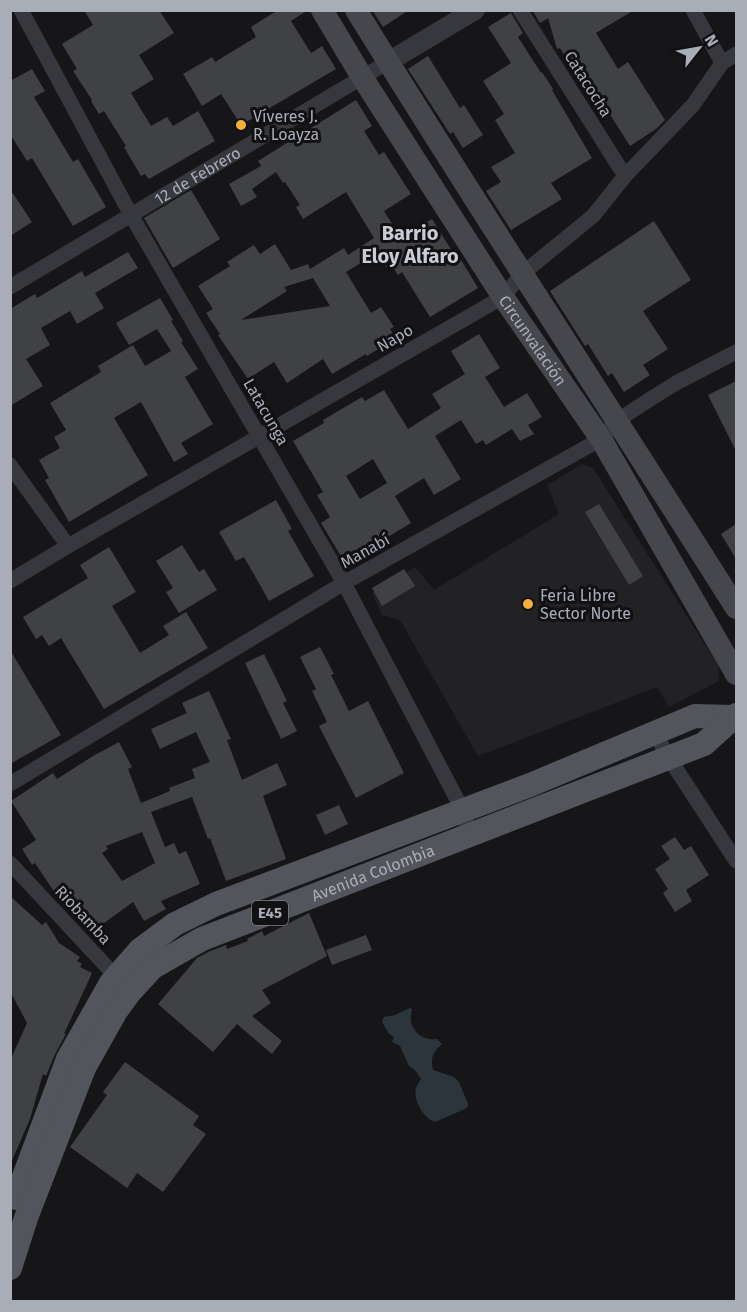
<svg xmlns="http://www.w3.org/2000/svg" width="747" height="1312" font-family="'Fira Sans',sans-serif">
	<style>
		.built { fill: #222225 }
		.water { fill: #2c353c }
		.building { fill: #404145; fill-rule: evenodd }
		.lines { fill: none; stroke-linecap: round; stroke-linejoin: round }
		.minor { stroke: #37383d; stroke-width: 15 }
		.tertiary { stroke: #37383d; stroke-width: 20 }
		.secondary { stroke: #45474d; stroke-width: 22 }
		.primary { stroke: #53555c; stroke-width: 24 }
		.poi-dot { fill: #f2b134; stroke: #111113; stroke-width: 2 }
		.labels { text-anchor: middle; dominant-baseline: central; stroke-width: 6; stroke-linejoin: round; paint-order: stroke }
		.shield { fill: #111113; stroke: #7b7e86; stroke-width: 1.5 }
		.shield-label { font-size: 15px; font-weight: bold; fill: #a8adb8 }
		.street-label { font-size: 16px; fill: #a8adb8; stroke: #111113 }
		.poi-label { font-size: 16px; fill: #a8adb8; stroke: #111113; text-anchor: start }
		.quarter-label { font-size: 20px; font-weight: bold; fill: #c9ccd4; stroke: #111113 }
	</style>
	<rect width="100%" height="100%" fill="#161618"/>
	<path class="built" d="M582 464 593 468 718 665 719 681 669 707 657 687 478 756 400 620 382 615 372 593 415 567 434 590 559 514 547 485Z"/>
	<path class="water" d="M410 1008 412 1009C411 1014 410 1020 412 1025 416 1035 426 1041 437 1039L442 1044C433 1052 430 1058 433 1070L454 1077 459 1082 468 1104V1106L465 1109 435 1122C424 1119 413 1100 416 1088 416 1087 420 1080 421 1079L416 1071 409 1066 400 1046 392 1042 394 1037 389 1034 382 1022 384 1017 395 1015Z"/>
	<g class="building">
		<path d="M84 10H159L174 33 139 55 154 79 131 93 151 126 167 117 173 126 198 111 215 141 149 179 145 174 141 176 124 147 126 146 104 111 99 114 91 101 92 100 73 71 77 69 62 44 93 25Z"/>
		<path d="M278 10H308L291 21 311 53 322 46 336 69 241 125 221 94 202 106 183 74 212 57 215 62 256 37 251 27Z"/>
		<path d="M372 10H409L383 27Z"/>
		<path d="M532 10H634L596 33 618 69 628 62 665 120 656 129 630 146 606 108 600 112 560 48 557 49 548 18 540 23Z"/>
		<path d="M511 13 523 33 518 37 541 73 542 72 553 89 552 90 592 158 551 183 562 199 511 230 486 191 501 182 491 167 515 153 495 120 504 114 483 81 511 63 488 27Z"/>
		<path d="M428 56 460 108 464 105 483 135 463 148 453 132 450 134 408 69Z"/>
		<path d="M32 69 45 91 34 97 73 162 78 159 106 207 73 226 32 158 27 161 10 134V81Z"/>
		<path d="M356 100 372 126 364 131 379 155 384 152 411 194 384 211 401 238 432 219 452 251 455 250 478 288 430 317 402 272 398 275 391 264 386 267 377 253 346 272 371 313 381 307 394 327 390 329 396 338 367 356 366 354 332 374 323 359 287 383 274 362 248 379 218 335 220 334 206 313 213 309 198 286 230 266 227 262 254 245 260 254 275 244 291 270 308 264 310 269 344 248 348 255 374 238 346 192 303 219 296 207 300 205 285 182 283 183 276 172 252 189 257 197 241 206 229 184 261 166 258 161ZM313 278 330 306 241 320 287 291 284 287Z"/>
		<path d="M10 189 32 222 10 236Z"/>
		<path d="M191 190 220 239 173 268 144 218Z"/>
		<path d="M654 221 691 280 643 311 668 349 643 365 650 375 624 392 612 373 608 376 588 344 585 346 550 291Z"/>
		<path d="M128 252 138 268 95 293 104 308 77 324 70 311 41 328 50 345 26 359 43 386 10 406V309L35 294 37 298 82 271 85 277Z"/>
		<path d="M160 298 173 320 171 321 183 341 181 342 198 369 185 377 213 424 181 443 188 454 174 462 141 402 114 418 148 475 69 522 45 480 49 478 39 460 60 448 54 437 66 430 50 403 101 372 98 366 133 345 145 366 171 351 157 329 129 345 116 323Z"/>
		<path d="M479 334 500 368 485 377 504 407 527 393 542 417 528 425 534 434 520 441 512 429 486 445 483 440 476 444 461 420 435 436 461 479 434 495 424 478 395 496 411 523 345 563 321 523 330 517 317 495 323 492 293 441 324 423 323 420 362 397 365 401 384 390 408 429 441 408 432 394 465 374 451 351ZM373 459 387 483 360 499 346 476Z"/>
		<path d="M736 381V451L708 395Z"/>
		<path d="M276 500 292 529 288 531 314 576 269 601 244 557 236 561 219 532Z"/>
		<path d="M599 504 643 576 629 585 585 512Z"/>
		<path d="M736 524V559L721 534Z"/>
		<path d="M182 545 199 572 204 569 217 590 179 613 166 592 173 588 156 561Z"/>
		<path d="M109 547 136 592 112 606 140 653 169 635 163 626 186 612 208 648 104 709 61 638 49 646 42 635 36 639 23 617 88 578 80 565Z"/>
		<path d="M404 569 415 586 382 606 372 588Z"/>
		<path d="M320 647 334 674 331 675 349 711 368 701 404 773 356 798 319 726 327 722 312 691 316 689 300 657Z"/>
		<path d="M10 650 61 735 10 764Z"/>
		<path d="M264 654 287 701 283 703 297 731 281 739 245 663Z"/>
		<path d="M209 691 231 739 227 740 242 780 277 763 287 785 263 796 286 859 226 881 210 838 208 839 192 797 151 812 165 847 174 843 179 854 186 851 200 884 161 901 166 909 144 921 133 902 93 931 73 903 66 908 63 905 35 863 32 865 22 849 36 840 11 801 53 773 57 779 93 756 119 742 132 767 128 769 141 803 170 791 169 788 195 778 192 769 210 762 196 732 160 749 151 729 187 713 182 703ZM142 832 155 863 122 881 102 853 108 849 106 846Z"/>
		<path d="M339 805 348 824 325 835 316 815Z"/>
		<path d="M675 837 684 850 691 846 709 875 686 890 692 901 675 912 663 893 668 889 655 869 670 859 661 846Z"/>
		<path d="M10 896 42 925 46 922 59 943 80 957 77 961 82 964 80 967 92 973 64 1034H66L55 1054 46 1076 43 1074 30 1119 10 1165V1061L27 1023 10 991Z"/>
		<path d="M309 913 327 956 262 990 271 1003 252 1016 282 1041 272 1054 237 1024 213 1052 158 1004 197 958 208 952 226 945 227 949 248 941 247 939 262 931 264 936Z"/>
		<path d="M366 935 372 950 332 965 326 950Z"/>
		<path d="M125 1062 199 1116 193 1125 206 1134 163 1192 137 1173 127 1188 70 1147 107 1095 103 1092Z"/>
	</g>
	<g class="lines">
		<g class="minor">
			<path d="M21 10 131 215 344 583 463 811 470 836"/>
			<path d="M520 10 625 176"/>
			<path d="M693 10 722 63"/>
			<path id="s1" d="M10 287 388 62"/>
			<path d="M10 465 68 546"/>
			<path d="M10 581 68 546 503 297 522 274 593 216 625 176 693 105 722 63 736 54"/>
			<path d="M655 733 669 758 736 861"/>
			<path d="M10 784 344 583 601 439 618 420 652 398 676 383 736 352"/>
			<path d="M10 863 121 982"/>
		</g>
		<path class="tertiary" d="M388 62 475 10"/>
		<g class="secondary">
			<path id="s2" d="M322 10 362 77 503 297 601 439 736 674"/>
			<path d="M356 10C480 211 610 408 736 608"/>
		</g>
		<g class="primary">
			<path d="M16 1198 68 1059 111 983 140 950 175 924 216 904 530 785 695 716 733 717"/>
			<path id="s3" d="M10 1268 26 1218 84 1068 116 1011 130 992 153 967 202 939 704 744 736 715"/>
		</g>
	</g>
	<g class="poi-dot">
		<circle cx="241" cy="125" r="6"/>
		<circle cx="528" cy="604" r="6"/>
	</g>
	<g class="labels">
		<rect class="shield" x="252" y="901" width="36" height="24" rx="4.5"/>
		<g class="shield-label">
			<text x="270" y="913">E45</text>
		</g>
		<g class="street-label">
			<text transform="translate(588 84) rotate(58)">Catacocha</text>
			<text stroke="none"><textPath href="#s1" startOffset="218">12 de Febrero</textPath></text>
			<text transform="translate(395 338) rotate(-30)">Napo</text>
			<text stroke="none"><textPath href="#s2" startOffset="392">Circunvalación</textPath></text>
			<text transform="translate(266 412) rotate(60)">Latacunga</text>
			<text transform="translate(365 551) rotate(-29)">Manabí</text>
			<text stroke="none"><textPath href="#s3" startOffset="576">Avenida Colombia</textPath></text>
			<text transform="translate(83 915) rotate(47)">Riobamba</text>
		</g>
		<g class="poi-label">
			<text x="253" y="116">Víveres J.<tspan x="253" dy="18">R. Loayza</tspan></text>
			<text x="540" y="595">Feria Libre<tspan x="540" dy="18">Sector Norte</tspan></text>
		</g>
		<g class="quarter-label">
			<text x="410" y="233">Barrio<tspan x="410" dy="23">Eloy Alfaro</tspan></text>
		</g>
	</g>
	<rect width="747" height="1312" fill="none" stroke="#a8adb8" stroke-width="24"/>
	<g transform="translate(699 48) rotate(59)" stroke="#111113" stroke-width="4.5" paint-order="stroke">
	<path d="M0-4.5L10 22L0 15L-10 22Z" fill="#a8adb8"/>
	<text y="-9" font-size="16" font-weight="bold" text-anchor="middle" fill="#a8adb8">N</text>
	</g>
</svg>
